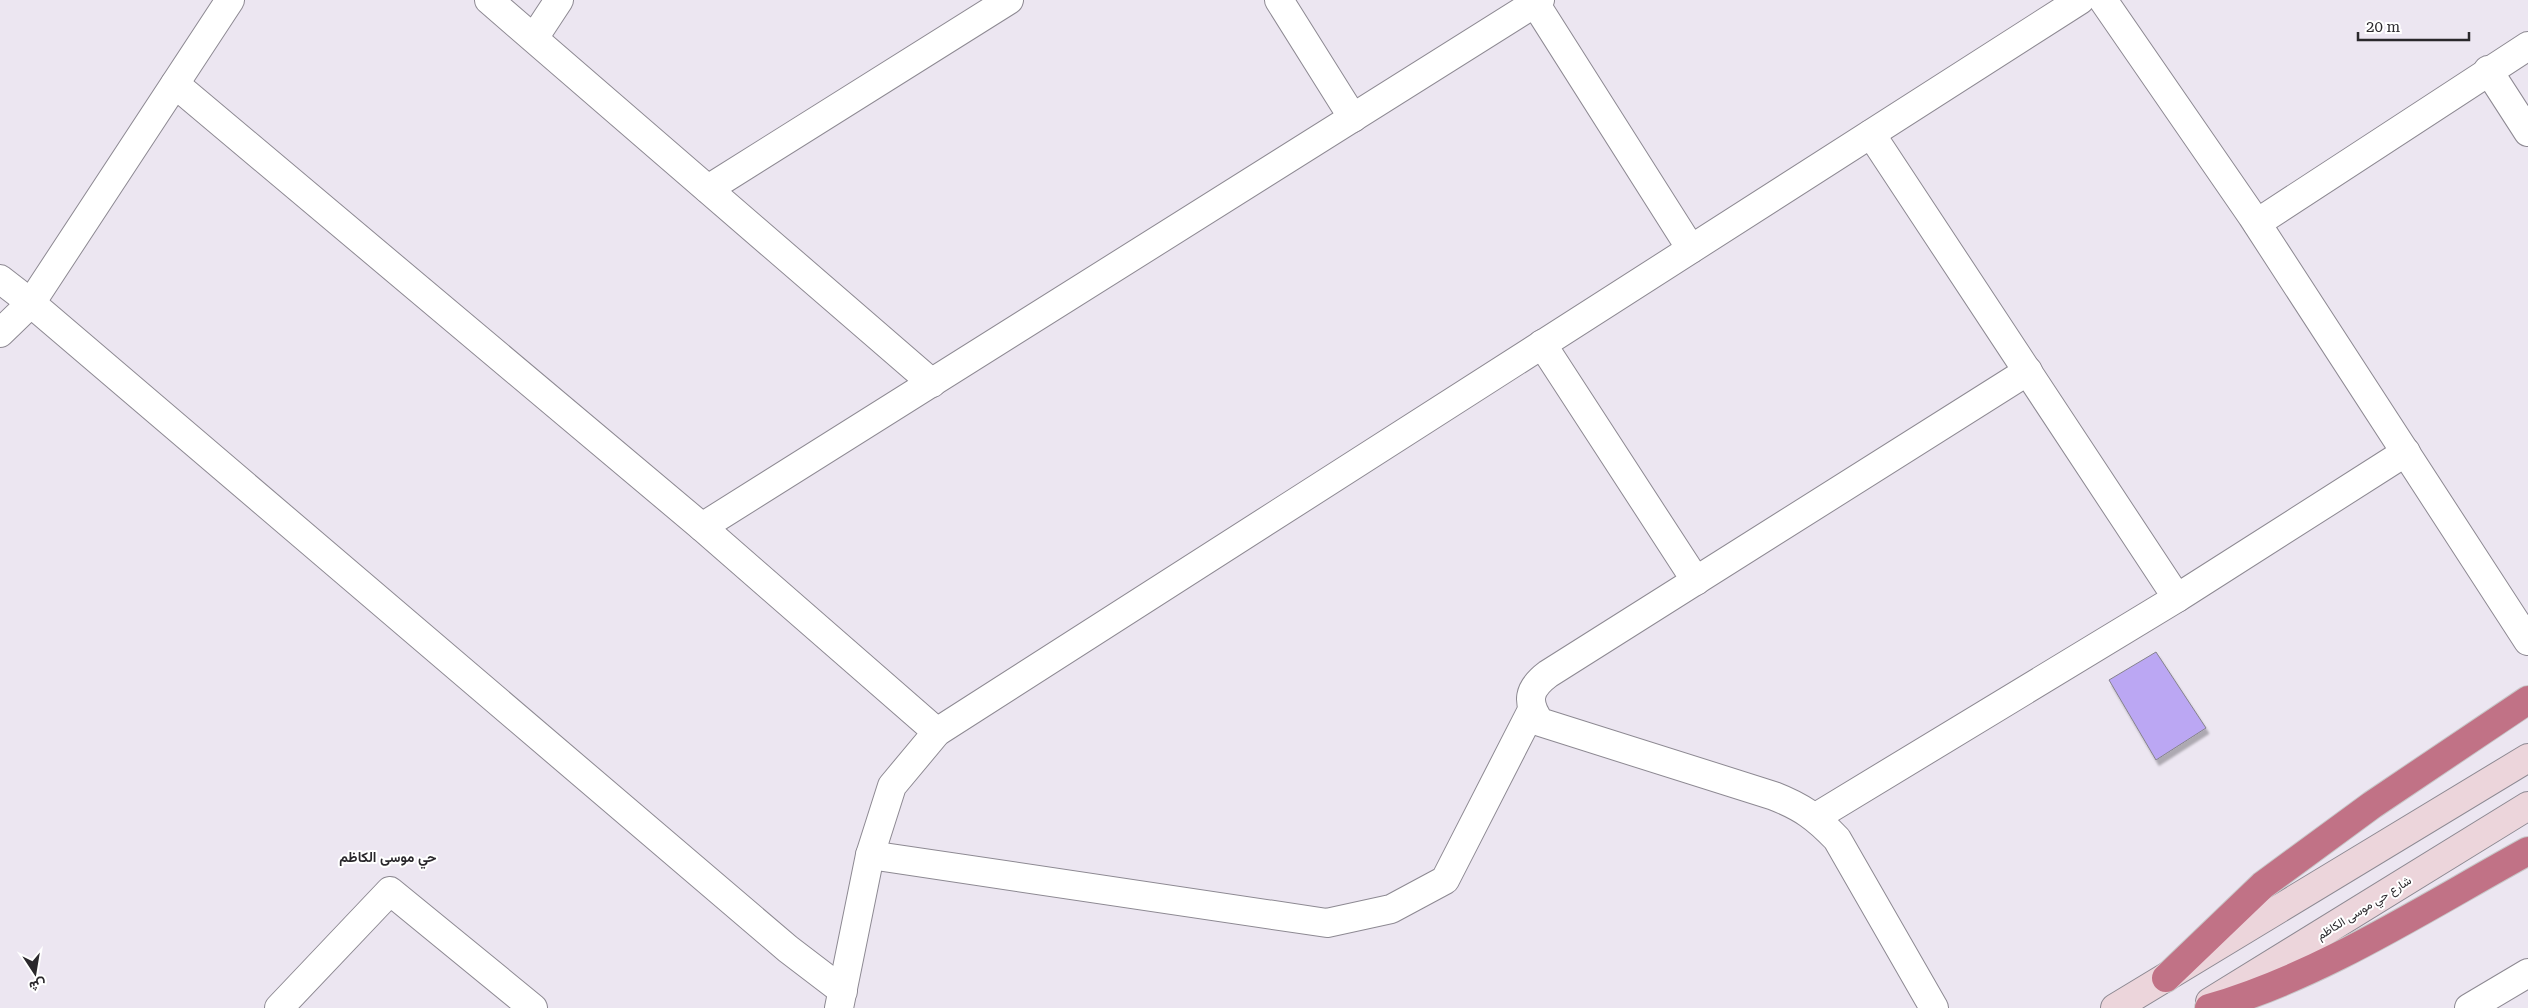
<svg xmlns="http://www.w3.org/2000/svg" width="2528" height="1008" font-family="'Roboto Serif',Vazirmatn,serif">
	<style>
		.building { fill: #bba7f3; stroke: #85828c; filter: url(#shadow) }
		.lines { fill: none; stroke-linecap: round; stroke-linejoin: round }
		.street-casing { stroke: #8d8992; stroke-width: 30 }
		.secondary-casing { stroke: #8d8992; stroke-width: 30 }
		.highway-casing { stroke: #c8c7c8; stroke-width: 30 }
		.street { stroke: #fff; stroke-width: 28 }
		.secondary { stroke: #ecd5db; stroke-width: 28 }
		.highway { stroke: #c17286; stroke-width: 28 }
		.labels { text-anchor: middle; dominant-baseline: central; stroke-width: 4; stroke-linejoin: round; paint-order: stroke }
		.street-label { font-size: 12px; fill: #2a282c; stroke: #fff }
		.neighbourhood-label { font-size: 14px; font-weight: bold; fill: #2a282c; stroke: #fff }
	</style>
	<defs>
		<filter id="shadow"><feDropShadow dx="3" dy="5.5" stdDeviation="1" flood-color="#0004"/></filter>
	</defs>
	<rect width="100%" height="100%" fill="#ece6f1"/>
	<path class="building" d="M2156 652 2206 728 2156 760 2109 680Z"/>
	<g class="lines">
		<defs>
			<g id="street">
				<path d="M489 0 932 383"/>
				<path d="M1279 0 1353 118"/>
				<path d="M2103 0 2252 216 2528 641"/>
				<path d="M1535 3 1691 249"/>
				<path d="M534 38 559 0"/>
				<path d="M2488 70 2528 132"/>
				<path d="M175 84 702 527 937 732"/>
				<path d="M708 189 1009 0"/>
				<path d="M2257 223 2528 46"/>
				<path d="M0 279 31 303 788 949 843 991"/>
				<path d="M0 333 31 303 230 0"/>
				<path d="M1542 344 1696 581"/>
				<path d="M702 527 1540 0"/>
				<path d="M2177 598 2406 452"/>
				<path d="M1816 817 2177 598 1871 134"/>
				<path d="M870 855 1327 923 1391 909 1445 880 1532 710"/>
				<path d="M279 1008 390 891 533 1008"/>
				<path d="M839 1008 870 855 892 786 937 732 2080 0"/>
				<path d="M1934 1008 1837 839C1816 817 1802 807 1774 796L1540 722C1526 702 1528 689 1548 674L2028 371"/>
				<path d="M2469 1008 2528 973"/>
			</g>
			<g id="secondary">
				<path d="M2210 1002 2528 806"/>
				<path d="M2115 1008 2528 758"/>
			</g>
			<g id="highway">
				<path d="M2166 978 2263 885 2372 805 2528 700"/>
				<path d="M2209 1008C2321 976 2426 907 2528 851"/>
			</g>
		</defs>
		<use href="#street" class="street-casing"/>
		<use href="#secondary" class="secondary-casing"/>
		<use href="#highway" class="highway-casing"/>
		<use href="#street" class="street"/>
		<use href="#secondary" class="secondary"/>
		<use href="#highway" class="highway"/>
	</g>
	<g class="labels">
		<g class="street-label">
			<text transform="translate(2364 908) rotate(-32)">شارع حي موسى الكاظم</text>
		</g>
		<g class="neighbourhood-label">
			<text x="388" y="857">حي موسى الكاظم</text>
		</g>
	</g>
	<g transform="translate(35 973) rotate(168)" stroke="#ffffff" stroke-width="4" paint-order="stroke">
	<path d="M0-4L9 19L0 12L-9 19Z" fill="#2a282c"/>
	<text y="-8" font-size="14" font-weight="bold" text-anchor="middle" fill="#2a282c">ش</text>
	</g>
	<path d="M2358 32v8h111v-8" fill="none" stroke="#2a282c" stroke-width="2.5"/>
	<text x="2366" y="32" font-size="15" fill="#2a282c" stroke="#ffffff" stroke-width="4" paint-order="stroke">20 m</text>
</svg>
